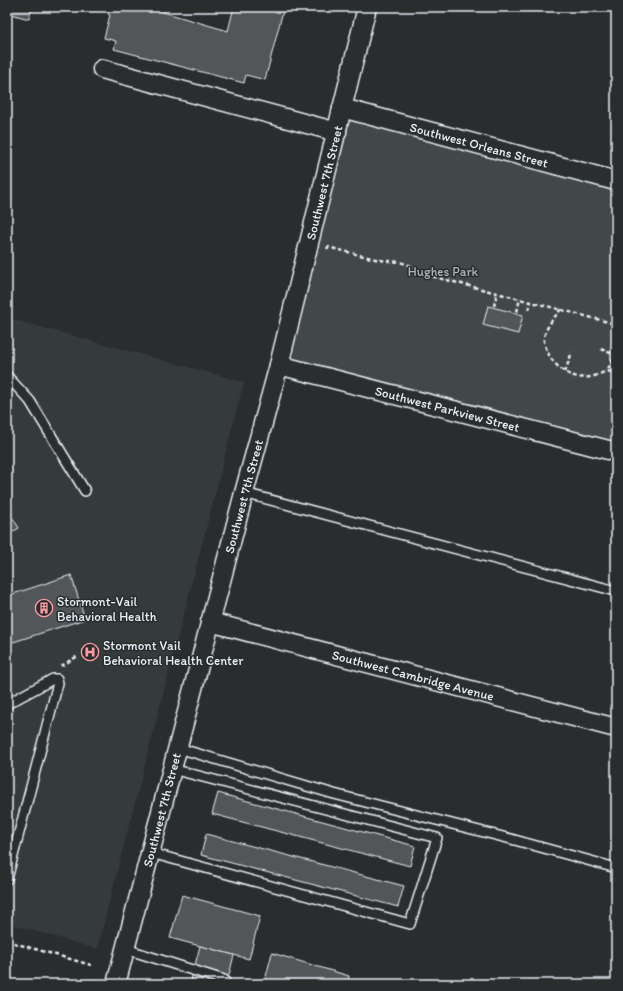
<svg xmlns="http://www.w3.org/2000/svg" width="623" height="991" font-family="Itim,sans-serif">
	<style>
		.built { fill: #363a3b }
		.green { fill: #424648; stroke: #959ca0 }
		.building { fill: #535759; stroke: #e8f1f8 }
		.lines { fill: none; stroke-linecap: round; stroke-linejoin: round }
		.lane-casing { stroke: #e8f1f8; stroke-width: 12 }
		.street-casing { stroke: #e8f1f8; stroke-width: 21 }
		.path { stroke: #e8f1f8; stroke-width: 2.5; stroke-dasharray: 4 3; stroke-linecap: butt }
		.lane { stroke: #2a2d2e; stroke-width: 9 }
		.street { stroke: #2a2d2e; stroke-width: 18 }
		.labels { text-anchor: middle; dominant-baseline: central; stroke-width: 3; stroke-linejoin: round; paint-order: stroke }
		.street-label { font-size: 13px; fill: #e8f1f8; stroke: #2a2d2e }
		.park-label { font-size: 13px; fill: #aeb5ba; stroke: #2a2d2e }
		.poi-label { font-size: 13px; fill: #e8f1f8; stroke: #2a2d2e; text-anchor: start }
	</style>
	<rect width="100%" height="100%" fill="#2a2d2e"/>
	<filter id="ink" filterUnits="userSpaceOnUse"><feTurbulence type="fractalNoise" baseFrequency=".025" numOctaves="2"/><feDisplacementMap in="SourceGraphic" scale="8" xChannelSelector="R" yChannelSelector="G"/><feConvolveMatrix kernelMatrix="1 2 1 2 8 2 1 2 1" color-interpolation-filters="sRGB"/></filter>
	<g filter="url(#ink)">
		<path class="built" d="M7 318 244 382 97 949 7 923Z"/>
		<path class="green" d="M350 119 616 191V442L289 358Z"/>
		<g class="building">
			<path d="M7 7H32L29 19 7 13Z"/>
			<path d="M109 7H164L163 12 228 31 234 7H284L265 80 246 75 244 83 114 49 116 41 104 38 110 15 108 14Z"/>
			<path d="M488 306 523 315 518 334 483 325Z"/>
			<path d="M7 509 19 528 7 535Z"/>
			<path d="M71 575 85 619 7 644V596Z"/>
			<path d="M218 793 415 846 410 866 212 814Z"/>
			<path d="M206 834 404 886 398 907 201 855Z"/>
			<path d="M182 895 260 916 249 959 170 938Z"/>
			<path d="M200 946 234 955 228 979 210 974 207 984H190Z"/>
			<path d="M272 953 349 976 347 984H264Z"/>
		</g>
		<g class="lines">
			<defs>
				<g id="lane">
					<path d="M7 376 30 401 85 491"/>
					<path d="M244 493 616 591"/>
					<path d="M7 704 53 679H57L58 683 7 879"/>
					<path d="M178 748 334 794 511 839 616 868"/>
					<path d="M151 853 410 924 437 838 172 769"/>
					<path d="M126 949 224 980 226 984"/>
				</g>
				<g id="street">
					<path d="M102 69 337 132"/>
					<path id="s1" d="M342 108 616 181"/>
					<path id="s2" d="M279 365 616 452"/>
					<path id="s3" d="M210 622 616 728"/>
					<path id="s4" d="M116 984 244 493 279 365 367 7"/>
				</g>
			</defs>
			<use href="#lane" class="lane-casing"/>
			<use href="#street" class="street-casing"/>
			<g class="path">
				<path d="M327 249 328 247 379 260 400 262 414 267 431 276 616 324"/>
				<path d="M494 306 497 293"/>
				<path d="M561 309C554 318 546 326 544 338 543 343 547 350 549 355 557 369 572 380 590 377 596 376 602 373 607 371"/>
				<path d="M529 310 531 301"/>
				<path d="M517 312 520 298"/>
				<path d="M601 349 615 355"/>
				<path d="M616 353 607 371 616 373"/>
				<path d="M565 372 572 352"/>
				<path d="M61 666 78 656"/>
				<path d="M7 941 91 965"/>
			</g>
			<use href="#lane" class="lane"/>
			<use href="#street" class="street"/>
		</g>
	</g>
	<defs>
		<symbol id="building-ring" viewBox="-11 -11 22 22"><circle r="9.5" fill="#2a2d2e" stroke="#ff9aa2" stroke-width="1.5"/><path d="M-4-6H4V6H1V3H-1V6H-4ZM-2.5-4.3h1.7v1.8h-1.7ZM.8-4.3h1.7v1.8H.8ZM-2.5-1h1.7V.8h-1.7ZM.8-1h1.7V.8H.8Z" fill="#ff9aa2"/></symbol>
		<symbol id="hospital-ring" viewBox="-11 -11 22 22"><circle r="9.5" fill="#2a2d2e" stroke="#ff9aa2" stroke-width="1.5"/><path d="M-5-5h3v3.5h4V-5h3V5h-3V1.5h-4V5h-3Z" fill="#ff9aa2"/></symbol>
	</defs>
	<g fill-rule="evenodd">
		<use href="#building-ring" x="34" y="598" width="20" height="20"/>
		<use href="#hospital-ring" x="80" y="642" width="20" height="20"/>
	</g>
	<g class="labels">
		<g class="street-label">
			<text stroke="none"><textPath href="#s1" startOffset="142">Southwest Orleans Street</textPath></text>
			<text stroke="none"><textPath href="#s4" startOffset="828">Southwest 7th Street</textPath></text>
			<text stroke="none"><textPath href="#s2" startOffset="174">Southwest Parkview Street</textPath></text>
			<text stroke="none"><textPath href="#s4" startOffset="504">Southwest 7th Street</textPath></text>
			<text stroke="none"><textPath href="#s3" startOffset="210">Southwest Cambridge Avenue</textPath></text>
			<text stroke="none"><textPath href="#s4" startOffset="180">Southwest 7th Street</textPath></text>
		</g>
		<g class="park-label">
			<text x="443" y="271">Hughes Park</text>
		</g>
		<g class="poi-label">
			<text x="57" y="601">Stormont-Vail<tspan x="57" dy="15">Behavioral Health</tspan></text>
			<text x="103" y="645">Stormont Vail<tspan x="103" dy="15">Behavioral Health Center</tspan></text>
		</g>
	</g>
	<rect width="623" height="991" fill="none" stroke="#2a2d2e" stroke-width="24"/>
	<rect x="12" y="12" width="599" height="967" fill="none" stroke="#e8f1f8" stroke-width="1.5" filter="url(#ink)"/>
</svg>
